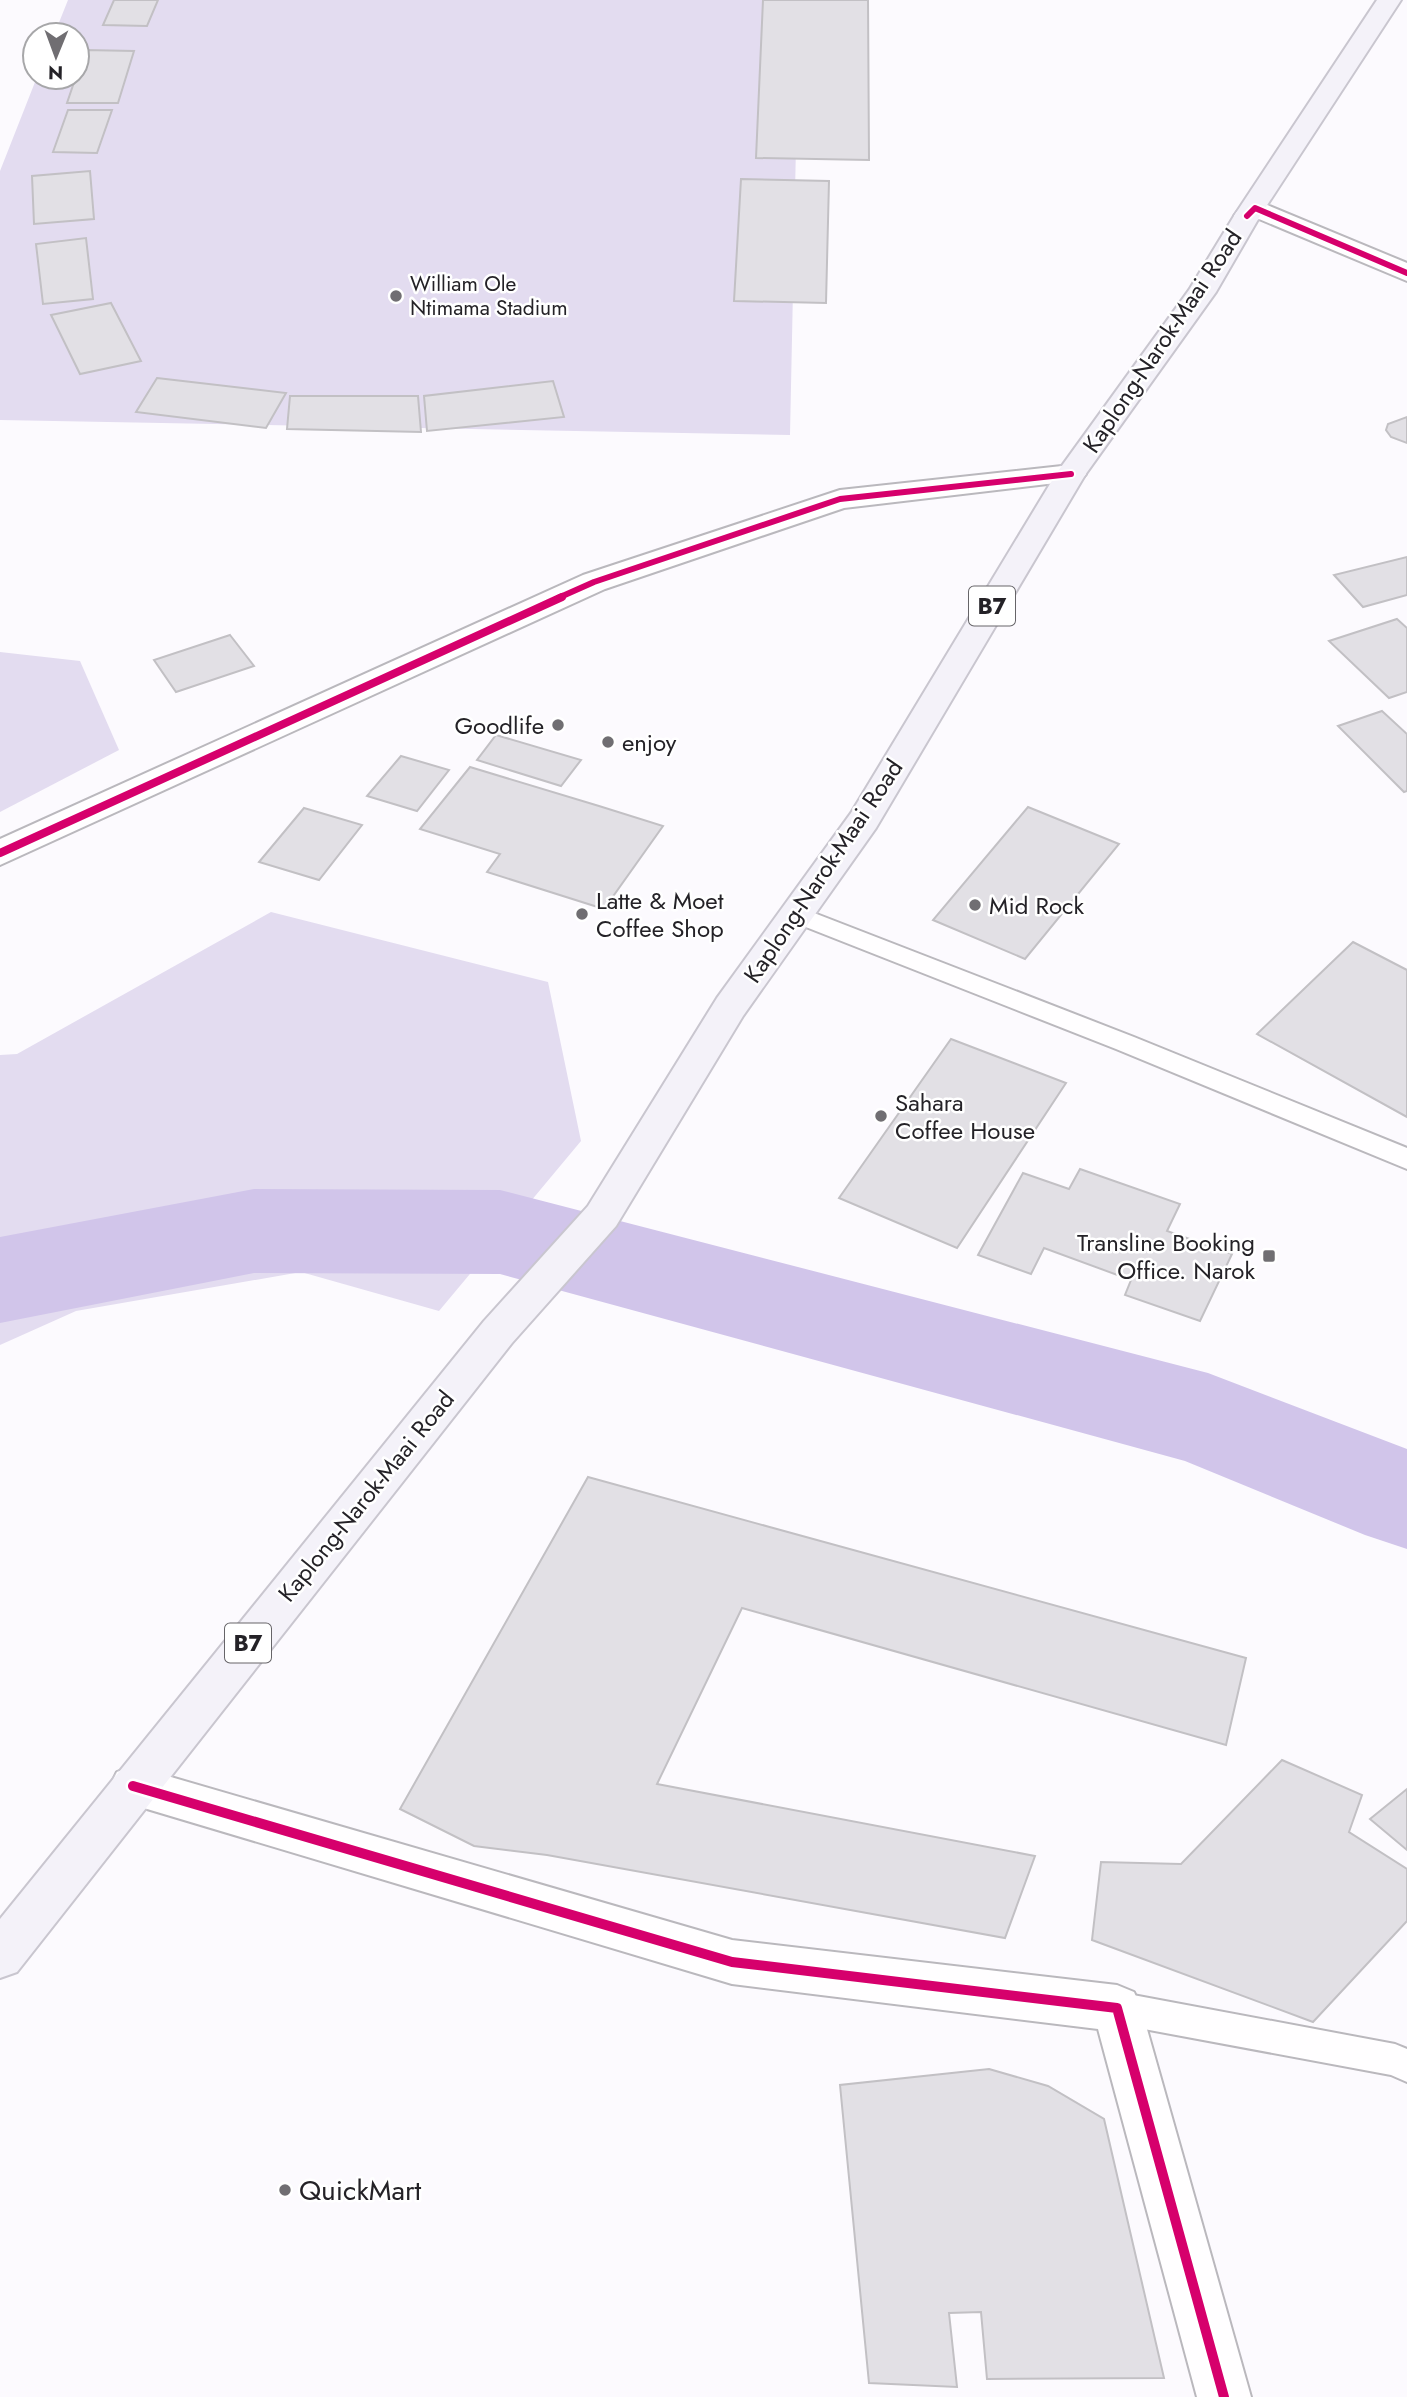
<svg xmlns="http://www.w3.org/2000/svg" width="1407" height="2397" font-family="Jost,sans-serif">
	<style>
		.green { fill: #e3dcf0 }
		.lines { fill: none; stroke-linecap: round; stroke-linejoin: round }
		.river { fill: #d1c5ea; fill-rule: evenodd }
		.building { fill: #e2e0e5; stroke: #c2c0c4; stroke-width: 2 }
		.lane-casing { stroke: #bab8bd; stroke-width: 4 }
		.street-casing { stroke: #bab8bd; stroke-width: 4 }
		.highway-casing { stroke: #c9c6cf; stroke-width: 4 }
		.lane { fill: #fffeff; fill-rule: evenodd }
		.street { fill: #fffeff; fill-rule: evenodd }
		.highway { fill: #f4f2f9; fill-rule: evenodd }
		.cycleway-far2-casing { stroke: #fff; stroke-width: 10 }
		.cycleway-far1-casing { stroke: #fff; stroke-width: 12 }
		.cycleway-casing { stroke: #fff; stroke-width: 15 }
		.cycleway-far2 { stroke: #d6006c; stroke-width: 6 }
		.cycleway-far1 { stroke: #d6006c; stroke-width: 8 }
		.cycleway { stroke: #d6006c; stroke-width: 10 }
		.poi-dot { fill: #706e72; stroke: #fff; stroke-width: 2.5 }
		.labels { text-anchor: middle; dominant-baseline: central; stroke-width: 5; stroke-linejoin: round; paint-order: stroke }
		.far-poi-label { font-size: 21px; fill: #242227; stroke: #fff; text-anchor: start }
		.shield { fill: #fff; stroke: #666468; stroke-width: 2 }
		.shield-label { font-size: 23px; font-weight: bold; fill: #242227 }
		.street-label { font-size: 24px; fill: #242227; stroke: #fff }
		.poi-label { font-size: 24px; fill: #242227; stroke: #fff; text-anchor: start }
		.near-poi-label { font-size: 28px; fill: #242227; stroke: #fff; text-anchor: start }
	</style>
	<rect width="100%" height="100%" fill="#fcfafe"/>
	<g class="green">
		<path d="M68 0H799L790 435 0 420V171L37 77H77V35H54Z"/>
		<path d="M0 652 80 661 119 750 0 812Z"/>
		<path d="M271 912 548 982 581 1141 439 1311 301 1272 76 1311 0 1345V1055L17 1054Z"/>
	</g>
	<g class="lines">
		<path class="river" d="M254 1189 500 1190 1208 1373 1407 1449V1549L1365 1535 1185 1461 500 1274 254 1273 0 1323V1237Z"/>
	</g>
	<g class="building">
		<path d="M114 0H158L147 26 103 25Z"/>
		<path d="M763 0H868L869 160 756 158Z"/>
		<path d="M85 50 134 51 118 103H67Z"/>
		<path d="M68 110H112L97 153 53 152Z"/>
		<path d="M90 171 94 219 34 224 32 176Z"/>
		<path d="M741 179 829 181 826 303 734 301Z"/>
		<path d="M86 238 93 299 43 304 36 244Z"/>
		<path d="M111 303 141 361 80 374 51 315Z"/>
		<path d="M157 378 286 393 266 428 136 412Z"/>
		<path d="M553 381 564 417 427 431 424 396Z"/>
		<path d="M290 396H418L421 432 287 429Z"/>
		<path d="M1407 417V443L1391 437 1386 430 1388 424Z"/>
		<path d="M1407 557V595L1363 607 1334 575Z"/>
		<path d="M1397 619 1407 628V692L1389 698 1329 641Z"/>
		<path d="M230 635 254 666 176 692 154 660Z"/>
		<path d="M1382 711 1407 734V791L1404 792 1338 726Z"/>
		<path d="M496 735 581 760 561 786 477 760Z"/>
		<path d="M401 756 449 770 417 811 367 796Z"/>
		<path d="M470 767 599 806 663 826 604 909 487 872 500 854 420 829Z"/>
		<path d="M1028 807 1119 844 1025 959 933 920Z"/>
		<path d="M304 808 362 825 319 880 259 862Z"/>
		<path d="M1353 942 1407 970V1117L1257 1034Z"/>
		<path d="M951 1039 1066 1083 957 1248 839 1198Z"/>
		<path d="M1080 1169 1180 1204 1167 1231 1232 1254 1200 1321 1125 1295 1131 1280 1044 1248 1031 1274 978 1255 1023 1173 1069 1189Z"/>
		<path d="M588 1477 1246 1658 1226 1745 742 1608 657 1784 1035 1856 1005 1938 547 1855 474 1846 400 1809Z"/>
		<path d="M1282 1760 1362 1795 1349 1832 1407 1869V1921L1313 2022 1092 1940 1101 1862 1181 1864Z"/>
		<path d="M1407 1789V1850L1370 1819Z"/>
		<path d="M989 2069 1048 2086 1104 2119 1164 2378 987 2379 981 2312 949 2313 957 2387 869 2383 840 2085Z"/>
	</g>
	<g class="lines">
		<defs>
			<g id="lane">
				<path d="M796 906 1134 1037 1407 1148V1169L1116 1049 788 920 784 914 788 908Z"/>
				<path d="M1117 1992 1395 2044 1407 2049V2082L1391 2075 1117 2024 1105 2019 1101 2008 1105 1997Z"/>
			</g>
			<g id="street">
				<path d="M1255 200 1407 263V281L1259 219 1247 224 1238 222 1234 216C1240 207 1245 203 1255 200Z"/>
				<path d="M1071 465 1081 468 1086 474 1081 480 844 508 605 589 0 865V839L583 575 840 490Z"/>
				<path d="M133 1766 732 1940 1117 1985 1134 1992 1141 2008 1251 2397H1197L1098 2029 732 1984 117 1800 110 1786 117 1772Z"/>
			</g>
			<path id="highway" d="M1377 0H1401L1260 216 1216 292 1085 475 876 828 743 1016 616 1226 512 1343 17 1972 0 1978V1919L484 1321 588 1206 717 998 851 813 1056 474 1189 290 1234 216Z"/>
		</defs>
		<use href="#lane" class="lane-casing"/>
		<use href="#street" class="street-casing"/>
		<use href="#highway" class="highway-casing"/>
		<use href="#lane" class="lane"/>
		<use href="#street" class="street"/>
		<use href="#highway" class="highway"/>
		<defs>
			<g id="cycleway-far2">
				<path d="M1247 216 1255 208 1407 273"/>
				<path d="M558 598 594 582 840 499 1071 474"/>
			</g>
			<path id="cycleway-far1" d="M0 853 562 597"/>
			<path id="cycleway" d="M133 1786 732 1962 1117 2008 1224 2397"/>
		</defs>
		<use href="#cycleway-far2" class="cycleway-far2-casing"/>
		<use href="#cycleway-far1" class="cycleway-far1-casing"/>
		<use href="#cycleway" class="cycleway-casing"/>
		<use href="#cycleway-far2" class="cycleway-far2"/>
		<use href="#cycleway-far1" class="cycleway-far1"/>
		<use href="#cycleway" class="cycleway"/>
	</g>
	<g class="poi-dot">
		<circle cx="396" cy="296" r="7"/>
		<circle cx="558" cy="725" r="7"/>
		<circle cx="608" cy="742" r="7"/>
		<circle cx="975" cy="905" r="7"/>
		<circle cx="582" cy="914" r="7"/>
		<circle cx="881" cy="1116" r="7"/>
		<rect x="1262" y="1249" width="14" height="14" rx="3.5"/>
		<circle cx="285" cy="2190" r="7"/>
	</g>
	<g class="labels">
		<g class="far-poi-label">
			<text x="410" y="284">William Ole<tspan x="410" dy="24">Ntimama Stadium</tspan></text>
		</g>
		<g class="shield">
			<rect x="969" y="586.5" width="46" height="39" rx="5"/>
			<rect x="225" y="1623.5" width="46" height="39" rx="5"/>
		</g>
		<g class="shield-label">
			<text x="992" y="606">B7</text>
			<text x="248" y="1643">B7</text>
		</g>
		<g class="street-label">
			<text transform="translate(1162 341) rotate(-56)">Kaplong-Narok-Maai Road</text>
			<text transform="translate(823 871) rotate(-56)">Kaplong-Narok-Maai Road</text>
			<text transform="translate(366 1496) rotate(-51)">Kaplong-Narok-Maai Road</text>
		</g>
		<g class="poi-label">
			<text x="544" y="725" text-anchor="end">Goodlife</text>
			<text x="622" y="742">enjoy</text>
			<text x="596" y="900">Latte &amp; Moet<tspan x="596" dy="28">Coffee Shop</tspan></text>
			<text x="989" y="905">Mid Rock</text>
			<text x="895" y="1102">Sahara<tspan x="895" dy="28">Coffee House</tspan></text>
			<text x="1255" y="1242" text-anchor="end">Transline Booking<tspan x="1255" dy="28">Office. Narok</tspan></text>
		</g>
		<g class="near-poi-label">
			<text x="299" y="2190">QuickMart</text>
		</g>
	</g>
	<g transform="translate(56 56) rotate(181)"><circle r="33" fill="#ffffff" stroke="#a7a7a9" stroke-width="2"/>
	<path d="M0-5L12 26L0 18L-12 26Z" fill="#706e72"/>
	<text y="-10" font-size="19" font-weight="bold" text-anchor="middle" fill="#242227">N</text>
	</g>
</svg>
